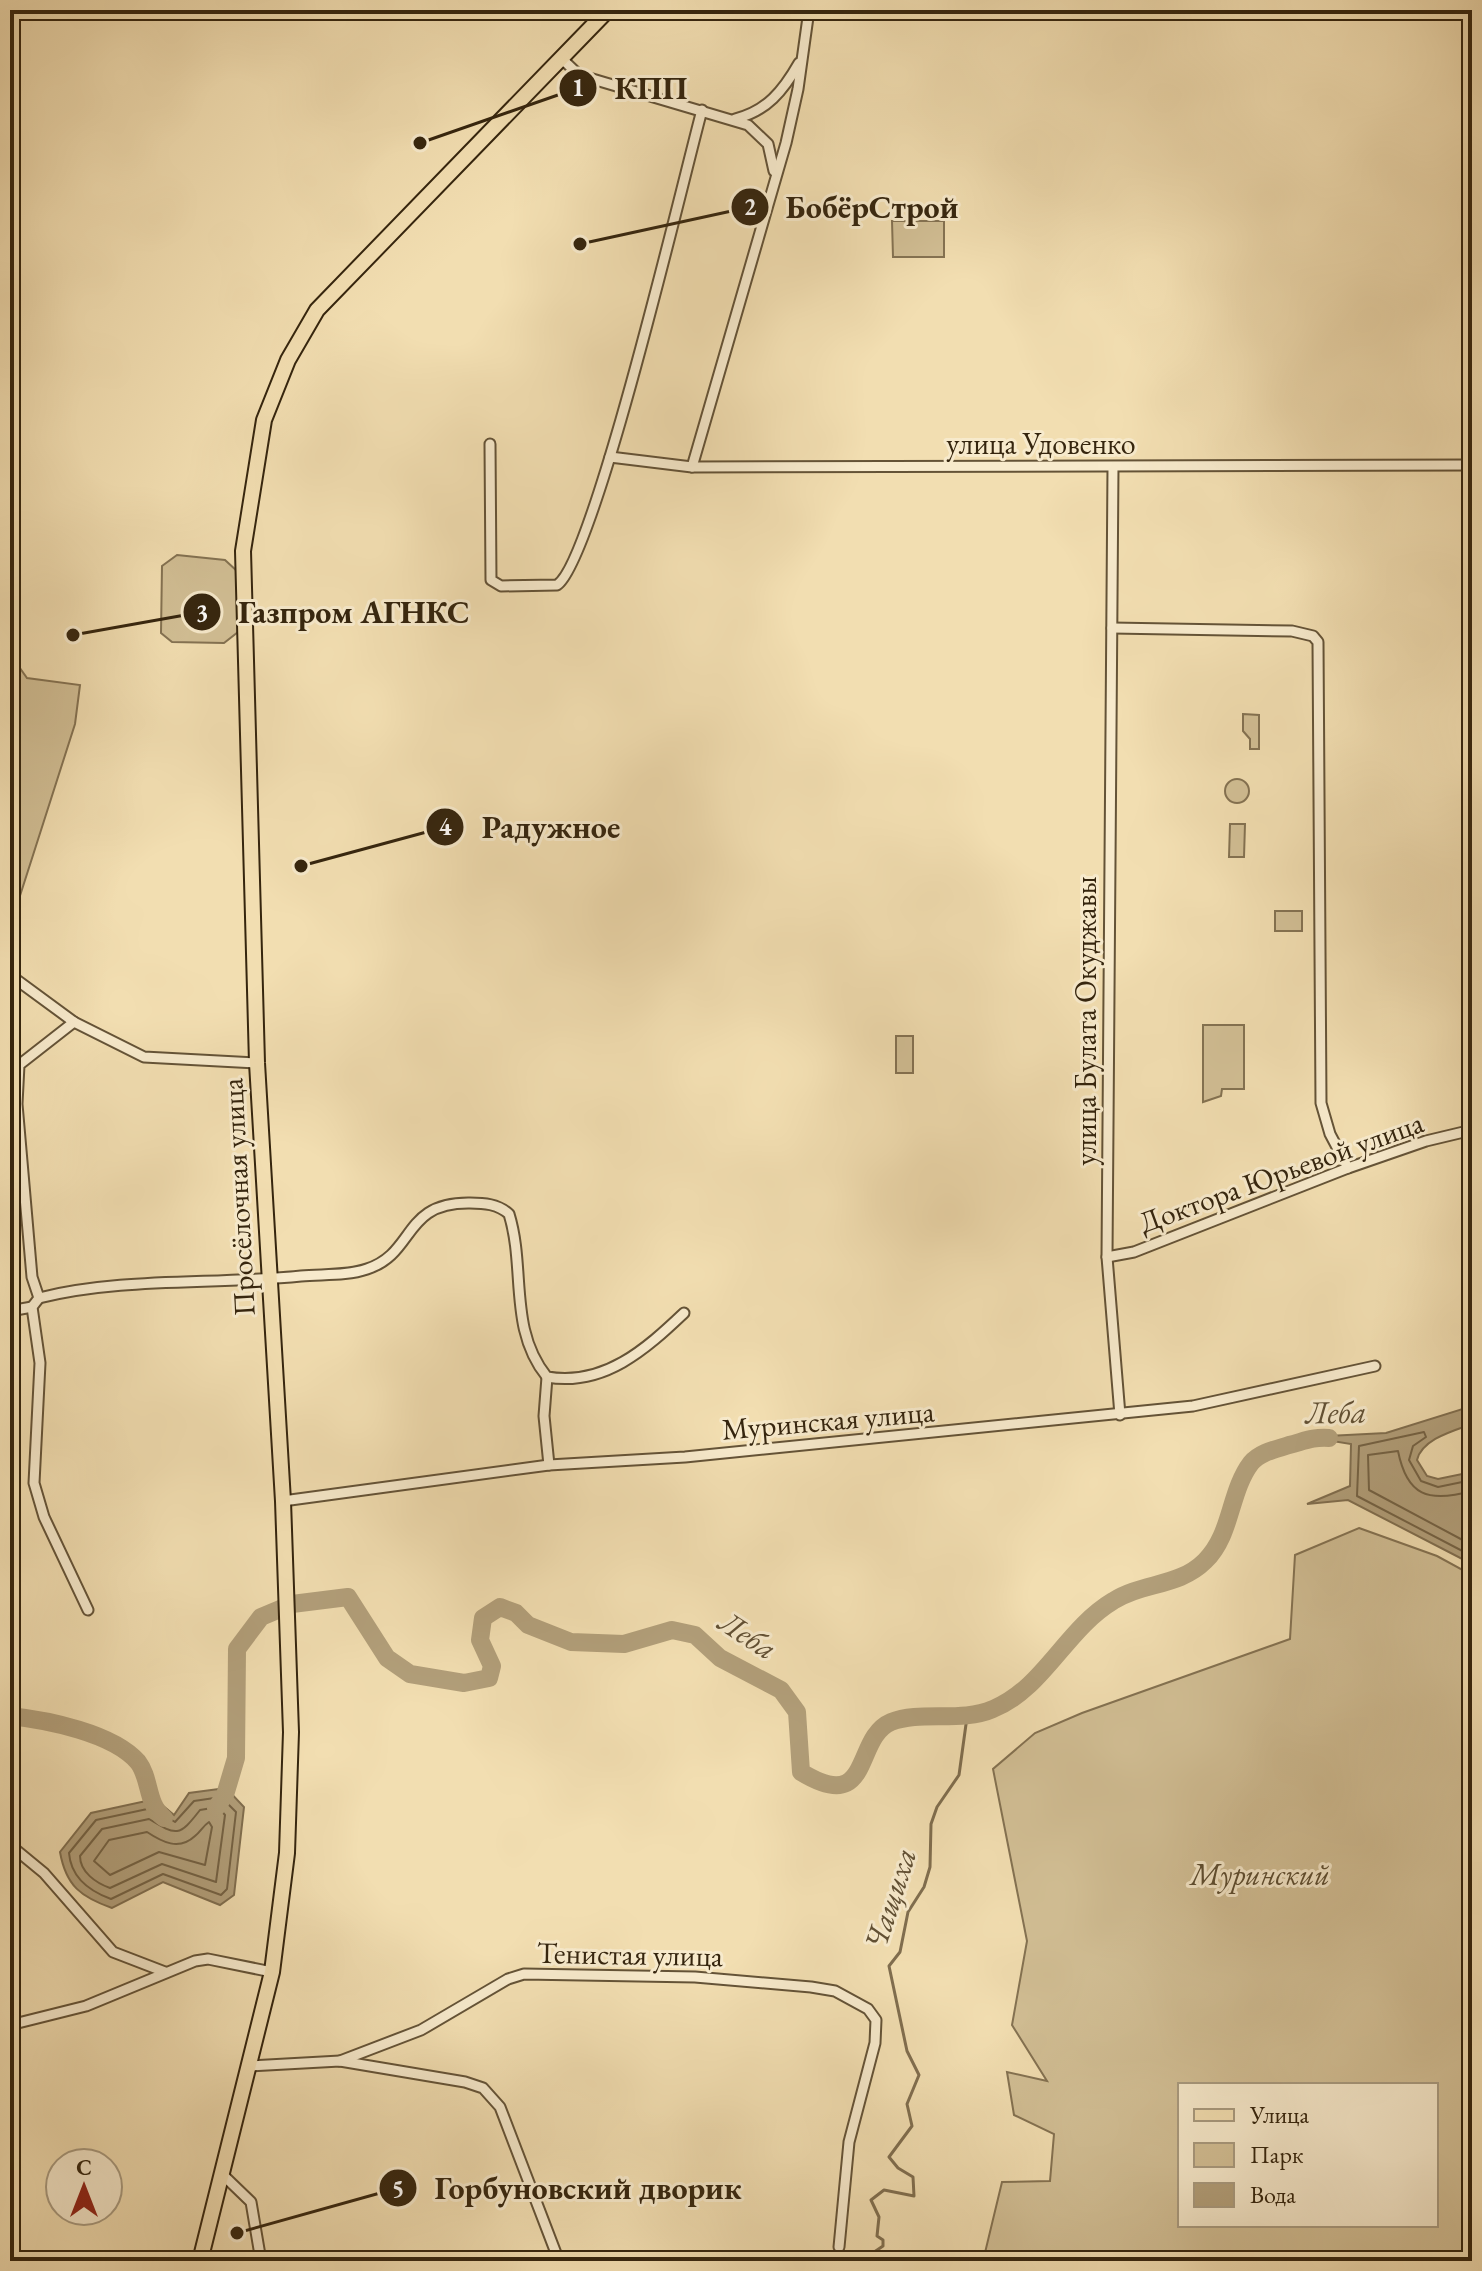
<svg xmlns="http://www.w3.org/2000/svg" width="1482" height="2271" font-family="'EB Garamond',serif">
	<style>
		.green { fill: #d2bf95; stroke: #847252; stroke-width: 2; fill-rule: evenodd }
		.water { fill: #b29f7a; stroke: #806e4f; stroke-width: 2 }
		.lines { fill: none; stroke-linecap: round; stroke-linejoin: round }
		.shore { stroke: #746244; stroke-width: 2 }
		.stream { stroke: #806e4f; stroke-width: 3 }
		.river { stroke: #b29f7a; stroke-width: 18 }
		.street-casing { stroke: #645337; stroke-width: 13 }
		.primary-casing { stroke: #35250e; stroke-width: 18 }
		.street { stroke: #f7eacc; stroke-width: 9 }
		.primary { stroke: #f2deb1; stroke-width: 14 }
		.labels { text-anchor: middle; dominant-baseline: central; stroke-width: 6; stroke-linejoin: round; paint-order: stroke }
		.street-label { font-size: 30px; fill: #35250e; stroke: #f7eacc }
		.park-label { font-size: 30px; font-style: italic; fill: #5c4c30; stroke: #f7eacc }
		.water-label { font-size: 32px; font-style: italic; fill: #615034; stroke: #f7eacc }
		.leader { fill: none; stroke: #35250e; stroke-width: 3 }
		.callout-dot { fill: #35250e; stroke: #f7eacc; stroke-width: 3 }
		.mark-label { font-size: 24px; text-anchor: middle; font-weight: bold; fill: #fff }
		.callout-label { font-size: 32px; text-anchor: middle; font-weight: bold; fill: #35250e; stroke: #f7eacc; stroke-width: 6; stroke-linejoin: round; paint-order: stroke }
	</style>
	<rect width="100%" height="100%" fill="#f2deb1"/>
	<filter id="stains"><feTurbulence type="fractalNoise" baseFrequency=".0025" numOctaves="4"/><feColorMatrix values="0 0 0 0 .2 0 0 0 0 .09 0 0 0 0 .02 0 0 0 .5 -.17"/></filter>
	<radialGradient id="worn" r=".72"><stop offset=".6" stop-color="#630" stop-opacity="0"/><stop offset="1" stop-color="#630" stop-opacity=".3"/></radialGradient>
	<g class="green">
		<path d="M10 73 20 172 10 185Z"/>
		<path d="M892 221H944V257H893Z"/>
		<path d="M177 555 225 560 238 572V632L224 643 172 642 161 633 162 566Z"/>
		<path d="M10 654 27 678 80 685 75 724 10 927Z"/>
		<path d="M1243 714 1259 715V749H1250V739L1243 731Z"/>
		<circle cx="1237" cy="791" r="12"/>
		<path d="M1230 824H1245L1244 857H1229Z"/>
		<rect x="1275" y="911" width="27" height="20"/>
		<path d="M1203 1025H1244V1089H1222L1221 1096 1203 1102Z"/>
		<rect x="896" y="1036" width="17" height="37"/>
		<path d="M1359 1528 1437 1556 1472 1575V2261H983L1002 2182 1050 2181 1054 2134 1014 2115 1007 2072 1047 2081 1012 2025 1027 1941 993 1769 1035 1733 1082 1713 1290 1639 1295 1555ZM1180 2085H1436V2225H1180Z"/>
	</g>
	<g class="water">
		<path d="M1472 1406V1424C1453 1431 1422 1439 1417 1460L1427 1476 1438 1479 1472 1472V1564L1348 1500 1307 1504 1350 1486 1351 1444 1308 1437 1386 1433Z"/>
		<path d="M226 1788 244 1807 234 1895 220 1905 163 1882 112 1908C81 1897 66 1886 60 1852L91 1813 155 1799 174 1815 189 1793Z"/>
	</g>
	<g class="lines">
		<g class="shore">
			<path d="M1472 1480 1438 1487 1421 1481 1409 1460 1413 1446 1426 1437 1424 1432 1359 1446 1357 1496 1472 1556"/>
			<path d="M1472 1491C1428 1503 1407 1496 1398 1451L1368 1455 1369 1490 1472 1545"/>
			<path d="M221 1797 236 1812 227 1889 221 1895 163 1874 111 1899C89 1891 71 1878 69 1853L96 1820 152 1808 175 1822 194 1801Z"/>
			<path d="M218 1807 225 1815 216 1882 162 1864 110 1888C96 1883 80 1872 80 1856L102 1829 149 1819C177 1836 179 1837 200 1810Z"/>
			<path d="M209 1822 212 1827 205 1865 159 1852 110 1875 94 1861 109 1840 147 1832C162 1842 179 1851 195 1836 201 1831 203 1826 209 1822Z"/>
		</g>
		<path class="stream" d="M861 2261 883 2246V2240L877 2236 879 2217 871 2200 884 2190 914 2196 913 2177 898 2168 889 2157 912 2126 907 2104 919 2075 907 2051 889 1966 900 1952 908 1912 924 1887 930 1867 931 1824 937 1807 959 1775 967 1717"/>
		<g class="river">
			<path d="M10 1716C47 1720 113 1733 138 1762 151 1779 146 1804 164 1818"/>
			<path d="M216 1808 225 1795 236 1758 237 1649 261 1617 292 1604 348 1597 387 1658 410 1674 464 1683 489 1678 492 1666 480 1640 483 1618 500 1607 516 1613 528 1625 571 1642 624 1644 672 1630 695 1635 720 1658 781 1690 797 1712 801 1772C873 1816 853 1738 891 1722 921 1710 961 1723 993 1709 1043 1689 1066 1629 1113 1601 1143 1582 1179 1587 1205 1561 1232 1535 1229 1492 1251 1463 1260 1452 1277 1449 1289 1445 1305 1441 1312 1437 1329 1438"/>
		</g>
		<defs>
			<g id="street">
				<path d="M561 58 579 75 748 125 768 144 774 171"/>
				<path d="M735 119C767 111 783 91 799 63"/>
				<path d="M490 444 491 580 501 586 557 585C594 562 684 176 702 110"/>
				<path d="M610 457 692 467 1472 465"/>
				<path d="M692 467 786 143 798 89 809 10"/>
				<path d="M1113 467 1107 1257 1120 1415"/>
				<path d="M1112 628 1292 631 1313 636 1318 642 1321 1103 1330 1134 1348 1168"/>
				<path d="M10 975 74 1022 144 1057 257 1063"/>
				<path d="M74 1022 19 1065 17 1104 32 1277 39 1298 32 1307 40 1363 34 1483 44 1517 88 1610"/>
				<path d="M1107 1257 1134 1252 1348 1168 1426 1141 1472 1130"/>
				<path d="M39 1298C123 1277 214 1285 301 1276 322 1274 347 1276 367 1269 416 1253 402 1202 470 1203 484 1203 498 1204 509 1214 526 1269 508 1329 547 1377 604 1387 646 1349 684 1313"/>
				<path d="M10 1311 32 1307"/>
				<path d="M547 1377 544 1416 549 1465"/>
				<path d="M283 1501 549 1465 685 1457 1193 1406 1375 1366"/>
				<path d="M10 1845 44 1873 113 1952 165 1972"/>
				<path d="M10 2025 86 2006 195 1961 208 1959 272 1972"/>
				<path d="M340 2061 421 2030 508 1979 524 1974 695 1977 811 1987 835 1991 868 2009 876 2020 875 2043 849 2142 839 2247"/>
				<path d="M250 2066 340 2061 465 2082 483 2088 500 2107 559 2261"/>
				<path d="M223 2175 251 2202 261 2261"/>
			</g>
			<path id="primary" d="M200 2261 272 1972 287 1853 291 1732 283 1501 257 1063 243 551 264 420 288 360 317 310 608 10"/>
		</defs>
		<use href="#street" class="street-casing"/>
		<use href="#primary" class="primary-casing"/>
		<use href="#street" class="street"/>
		<use href="#primary" class="primary"/>
	</g>
	<g class="labels">
		<g class="street-label">
			<text x="1041" y="443">улица Удовенко</text>
			<text transform="translate(1085 1021) rotate(-90)">улица Булата Окуджавы</text>
			<text transform="translate(1281 1172) rotate(-20)">Доктора Юрьевой улица</text>
			<text transform="translate(238 1197) rotate(-93)">Просёлочная улица</text>
			<text transform="translate(828 1420) rotate(-5)">Муринская улица</text>
			<text transform="translate(630 1954) rotate(1)">Тенистая улица</text>
		</g>
		<g class="park-label">
			<text x="1260" y="1874">Муринский</text>
		</g>
		<g class="water-label">
			<text transform="translate(1336 1412) rotate(-1)">Леба</text>
			<text transform="translate(748 1635) rotate(33)">Леба</text>
			<text transform="translate(890 1899) rotate(-72)">Чащиха</text>
		</g>
	</g>
	<path class="leader" d="M420 143L578 88M580 244L750 207M73 635L202 612M301 866L445 827M237 2233L398 2188"/>
	<g class="callout-dot">
		<circle cx="420" cy="143" r="8"/>
		<circle cx="580" cy="244" r="8"/>
		<circle cx="73" cy="635" r="8"/>
		<circle cx="301" cy="866" r="8"/>
		<circle cx="237" cy="2233" r="8"/>
		<circle cx="578" cy="88" r="20"/>
		<circle cx="750" cy="207" r="20"/>
		<circle cx="202" cy="612" r="20"/>
		<circle cx="445" cy="827" r="20"/>
		<circle cx="398" cy="2188" r="20"/>
	</g>
	<g class="mark-label">
		<text x="578" y="96">1</text>
		<text x="750" y="215">2</text>
		<text x="202" y="621">3</text>
		<text x="445" y="835">4</text>
		<text x="398" y="2197">5</text>
	</g>
	<g class="callout-label">
		<text x="651" y="99">КПП</text>
		<text x="872" y="218">БобёрСтрой</text>
		<text x="354" y="623">Газпром АГНКС</text>
		<text x="551" y="838">Радужное</text>
		<text x="588" y="2199">Горбуновский дворик</text>
	</g>
	<rect width="1482" height="2271" fill="none" stroke="#f2deb1" stroke-width="40"/>
	<rect x="12" y="12" width="1458" height="2247" fill="none" stroke="#35250e" stroke-width="4"/>
	<rect x="20" y="20" width="1442" height="2231" fill="none" stroke="#35250e" stroke-width="2"/>
	<rect x="1178" y="2083" width="260" height="144" fill="#f7eacc" stroke="#a99b80" stroke-width="2"/>
	<rect x="1194" y="2109" width="40" height="12" fill="#f2deb1" stroke="#a99b80" stroke-width="2"/>
	<text x="1250" y="2123" font-size="24" fill="#35250e">Улица</text>
	<rect x="1194" y="2143" width="40" height="24" fill="#d2bf95" stroke="#a99b80" stroke-width="2"/>
	<text x="1250" y="2163" font-size="24" fill="#35250e">Парк</text>
	<rect x="1194" y="2183" width="40" height="24" fill="#b29f7a" stroke="#a99b80" stroke-width="2"/>
	<text x="1250" y="2203" font-size="24" fill="#35250e">Вода</text>
	<g transform="translate(84 2187)"><circle r="38" fill="#f7eacc" stroke="#a99b80" stroke-width="2"/>
	<path d="M0-6L14 30L0 20L-14 30Z" fill="#8f2418"/>
	<text y="-12" font-size="22" font-weight="bold" text-anchor="middle" fill="#35250e">С</text>
	</g>
	<rect width="100%" height="100%" filter="url(#stains)"/>
	<rect width="100%" height="100%" fill="url(#worn)"/>
</svg>
